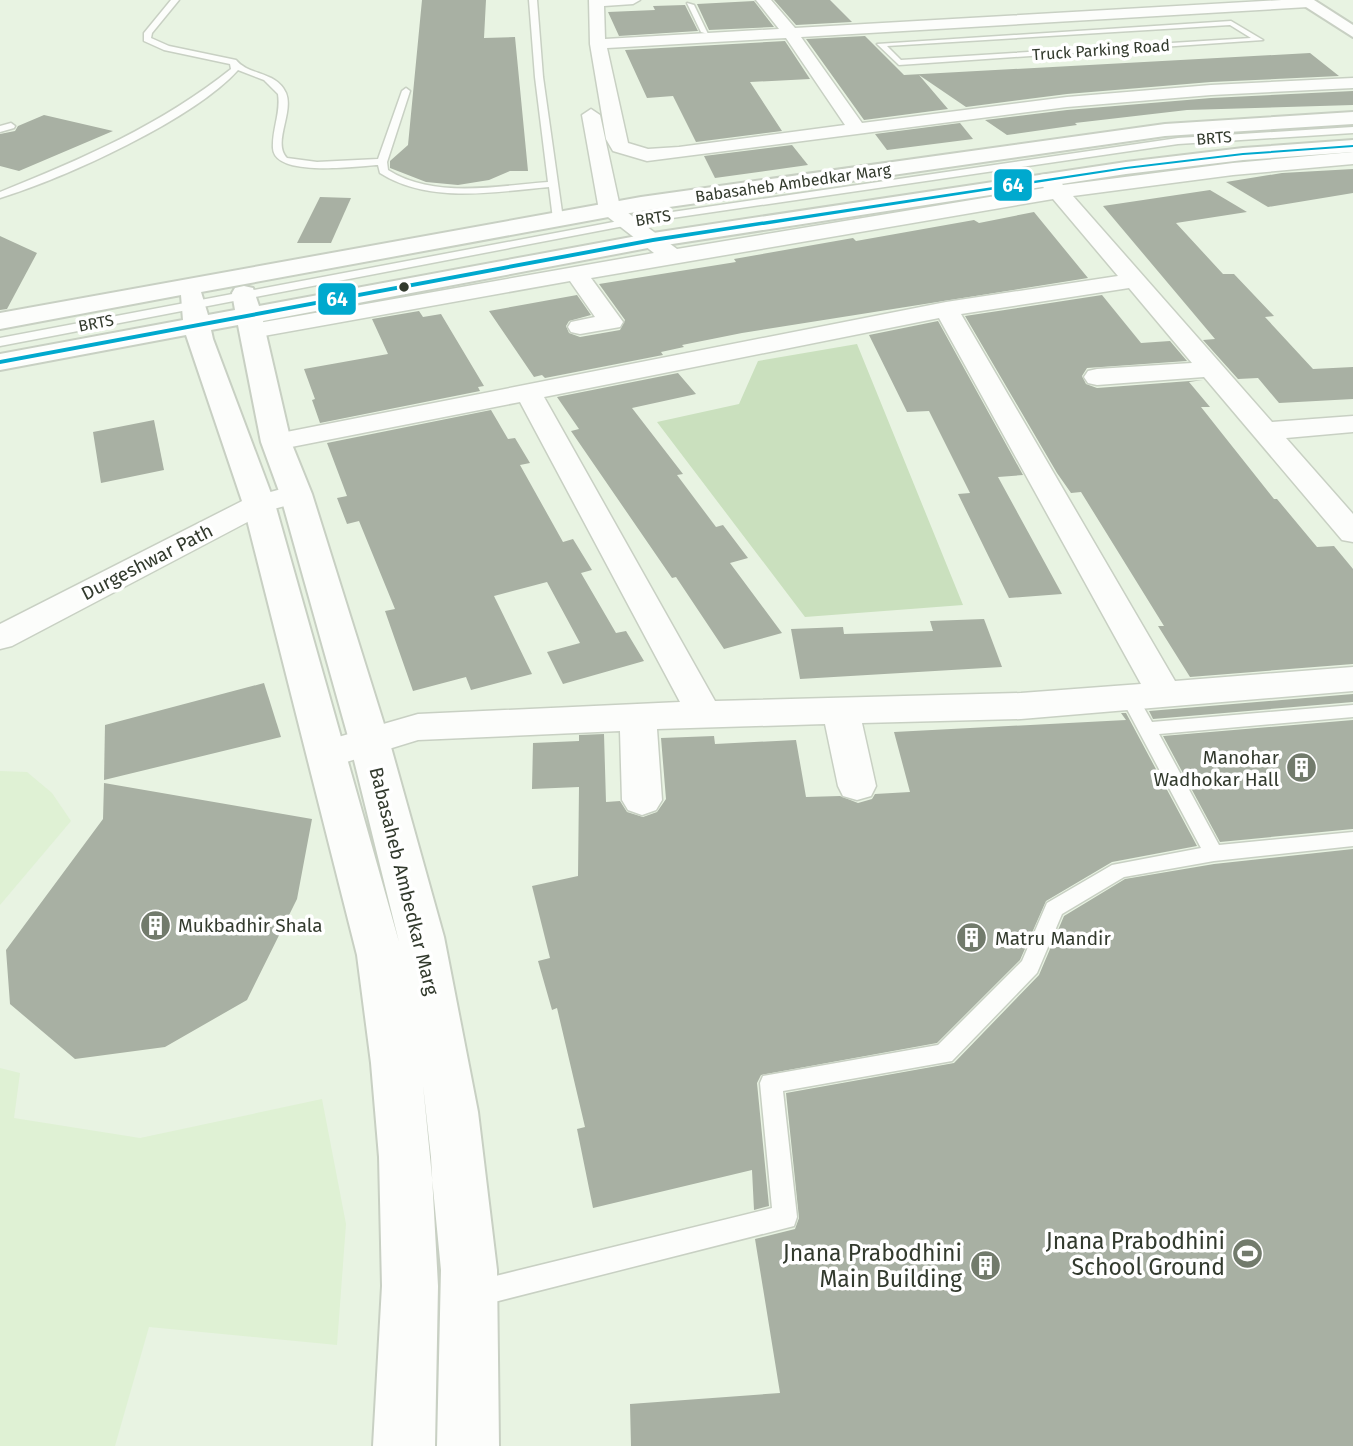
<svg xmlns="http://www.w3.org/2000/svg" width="1353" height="1446" font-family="'Fira Sans',sans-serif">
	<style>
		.built { fill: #dff1d4 }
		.green { fill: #cae0be }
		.building { fill: #a8b0a3 }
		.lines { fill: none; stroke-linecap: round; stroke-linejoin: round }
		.lane-casing { stroke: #c8d0c3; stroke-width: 3 }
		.street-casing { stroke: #c8d0c3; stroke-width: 3 }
		.primary-casing { stroke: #c8d0c3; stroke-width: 4 }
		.lane { fill: #fcfdfb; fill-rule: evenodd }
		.street { fill: #fcfdfb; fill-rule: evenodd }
		.primary { fill: #fcfdfb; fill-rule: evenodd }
		.bus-1-casing { stroke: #fff; stroke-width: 5 }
		.bus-1 { fill: #00a9ce; fill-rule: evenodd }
		.bus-dot { fill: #323a2d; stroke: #fff; stroke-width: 2.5 }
		.labels { text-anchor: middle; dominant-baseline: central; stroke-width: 7; stroke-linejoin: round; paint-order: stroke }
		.far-street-label { font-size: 16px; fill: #323a2d; stroke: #fff }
		.street-label { font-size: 19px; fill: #323a2d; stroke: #fff }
		.poi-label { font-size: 19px; fill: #323a2d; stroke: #fff; text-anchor: start }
		.near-poi-label { font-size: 23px; fill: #323a2d; stroke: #fff; text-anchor: end }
		.line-badge { stroke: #fff; stroke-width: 2.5 }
		.badge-label { font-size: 19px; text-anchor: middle; font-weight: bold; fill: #fff }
	</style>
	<rect width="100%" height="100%" fill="#e8f3e2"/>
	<g class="built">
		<path d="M0 771 27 772 52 793 71 821 0 905Z"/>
		<path d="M0 1068 20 1073 14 1118 140 1138 322 1099 346 1224 337 1345 149 1327 115 1446H0Z"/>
	</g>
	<path class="green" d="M857 344 963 605 805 617 657 422 739 404 758 361Z"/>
	<g class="building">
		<path d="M422 0H486L484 38 515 37 528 171H510L489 180 458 185 426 182 390 168V161L408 145Z"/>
		<path d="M774 0H830L852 22 796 25Z"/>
		<path d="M754 1 774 27 709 30 697 4Z"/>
		<path d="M685 5 698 31 619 36 608 12 655 10 653 6Z"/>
		<path d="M865 36 904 75 1310 53 1339 76 1211 82 1067 94 966 107 919 75 948 109 864 120 806 39Z"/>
		<path d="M785 41 810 79 750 82 782 131 696 142 673 96 647 98 625 50Z"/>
		<path d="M1353 91V105L1187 110 1075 123 1077 125 1007 135 985 120 1067 110 1211 98Z"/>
		<path d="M44 115 113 131 19 171 0 166V134L15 131 18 126Z"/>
		<path d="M960 123 973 139 887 150 875 134Z"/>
		<path d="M792 145 808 165 715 178 704 156Z"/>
		<path d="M1353 169V193L1268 207 1226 182 1282 173Z"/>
		<path d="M1210 190 1247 212 1176 223 1223 274H1234L1274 316 1265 317 1313 369 1353 367V399L1279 403 1258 378 1238 379 1203 340 1215 339 1103 206Z"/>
		<path d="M320 197 351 198 331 243H297Z"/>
		<path d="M1034 212 1088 278 742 333 682 345 684 347 661 352 663 355 545 378 542 375 534 377 489 311 577 295 591 315 569 321 566 326 569 333 580 337 620 330 625 320 599 284 736 262 734 259 853 238 856 241 974 220 979 223Z"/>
		<path d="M0 236 37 253 7 309 0 310Z"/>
		<path d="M1102 295 1141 343 1170 341 1187 361 1087 368 1082 376 1086 384 1097 388 1203 380 1189 382 1210 407H1201L1274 499H1277L1317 547 1334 546 1353 569V664L1190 677 1158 626H1164L1081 492 1071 493 1057 473 965 316Z"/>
		<path d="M419 311 423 317 441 314 484 386 478 387 480 391 320 423 312 400 315 399 304 369 388 354 372 319Z"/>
		<path d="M938 321 1023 475 998 477 1062 594 1009 598 958 494 970 493 929 411 907 412 869 335Z"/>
		<path d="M678 373 696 394 632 408 683 474 677 475 716 527 723 525 748 558 730 563 782 633 724 649 676 577 672 578 571 431 579 429 557 397Z"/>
		<path d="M491 410 508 439 515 438 530 463 520 465 563 542 573 539 592 570 581 573 616 633 626 631 644 661 563 684 547 652 580 643 547 582 494 596 532 674 471 690 466 677 413 691 385 611 395 609 359 521 347 524 337 498 347 496 327 443Z"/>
		<path d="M154 420 164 470 101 483 93 432Z"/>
		<path d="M984 619 1002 667 800 679 791 629 843 627 844 634 933 631 930 621Z"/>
		<path d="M264 683 281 737 104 780 105 725Z"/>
		<path d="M1353 694V702L1153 719 1149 711Z"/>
		<path d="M1121 713H1126L1197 846 1112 862 1046 901 1020 960 937 1043 761 1075 757 1083 769 1206 754 1210 752 1170 593 1208 577 1129 585 1127 557 1008 552 1010 538 961 550 958 532 886 578 876 579 787 532 789 533 743 579 741V735L604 734 606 802 620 801 627 812 643 817 657 812 666 799 661 738 714 736 715 744 796 740 806 797 840 796 858 803 872 799 875 794 910 792 894 732 1126 720Z"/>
		<path d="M1353 720V829L1220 842 1163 736Z"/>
		<path d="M104 783 312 819 297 899 247 1000 165 1047 75 1059 10 1004 6 950 103 819Z"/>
		<path d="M1353 849V1446H631L630 1404 780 1393 755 1239 795 1229 799 1218 786 1093 954 1063 1039 975 1064 916 1125 879 1214 864Z"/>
	</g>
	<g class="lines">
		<defs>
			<g id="lane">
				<path d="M171 0H179L152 33 151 38 169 46 236 60C249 76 276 71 286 93 294 113 272 143 287 158L317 162 378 159 402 91 406 88 410 91 387 162 388 170C434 199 496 186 548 182L535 77 529 0H537L543 77 563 219 558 222 553 219 549 187C493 192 429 204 380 173L378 165C357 166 274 178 273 148 272 129 281 113 278 94L264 80 238 70C193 120 65 178 0 198V192C82 159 161 125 231 69L230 64 164 50 144 41V33Z"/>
				<path d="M687 3 694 5 708 34 701 32Z"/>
				<path d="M1231 21 1263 40 899 65 877 44ZM1230 25 1251 38 901 60 887 46Z"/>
				<path d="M11 123 15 126 14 128 0 132V126Z"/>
				<path d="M1353 127V133L1178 144 645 222 0 346V338L645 216 1178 138Z"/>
				<path d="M1129 690 1135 692 1152 722 1353 705V717L1159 734 1219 845 1353 832V846L1214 861 1124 877 1062 914 1037 973 952 1061 783 1091 797 1217 794 1226 475 1307 466 1303 462 1294 466 1285 475 1281 772 1208 760 1083 763 1076 938 1045 1022 961 1047 903 1112 865 1201 848 1120 696Z"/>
			</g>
			<g id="street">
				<path d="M589 0H640L633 4 604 6 605 39 779 29 756 0H771L795 28 1282 0H1313L1315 3 1308 7 801 37 862 123 1067 97 1211 85 1353 78V88L1211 95 1067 107 647 161 613 151 606 139 590 44ZM786 38 845 125 679 147 648 149 628 143 607 48Z"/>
				<path d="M591 109 600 115 620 207 677 249 1044 188 1037 179 1040 175C1052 172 1056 176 1063 185L1233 163 1353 152V164L1233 175 1073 196 1272 422 1353 416V432L1286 438 1353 514V542L1342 540 1204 377 1097 385 1088 383 1084 377 1088 371 1097 369 1192 363 1129 288 961 314 1175 681 1353 667V691L1021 719 862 723 876 786 871 796 857 800 843 796 838 786 825 724 657 729 662 800 656 810 642 815 628 810 622 800 620 731 418 740 327 768 314 764 308 754 314 744 418 714 680 702 520 402 276 450 266 448 262 442 266 436 946 302 1118 276 1053 199 591 278 623 322 620 327 580 334 571 332 568 327 571 322 595 317 570 281 252 338 243 336 240 331 243 326 252 324 654 253 599 210 582 115ZM939 318 1141 684 1021 693 715 701 544 397Z"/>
				<path d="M296 485 307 488 311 494 307 500 270 510 12 646 0 649V624L248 498Z"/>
			</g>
			<g id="primary">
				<path d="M1295 0H1314L1353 25V37Z"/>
				<path d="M1353 112V124L1165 136 641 211 201 292 208 315 235 310 232 293 235 288 244 286 253 288 259 306 653 233 1126 162 1243 148 1353 140V152L1243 160 1126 174 653 247 263 321 291 442 312 494 389 740 444 937 478 1112 497 1270 499 1446H437L441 1270 423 1085 431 1157 438 1286 435 1446H373L382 1286 379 1157 371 1063 357 955 243 504 186 335 0 370V354L183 320 181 295 0 329V313L641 197 1165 124ZM238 325 261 442 280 494 349 740 399 942 275 504 213 339 211 330Z"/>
			</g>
		</defs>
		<use href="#lane" class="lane-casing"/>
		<use href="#street" class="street-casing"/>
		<use href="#primary" class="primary-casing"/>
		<use href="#lane" class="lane"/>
		<use href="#street" class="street"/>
		<use href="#primary" class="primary"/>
		<defs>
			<path id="bus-1" d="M1353 145V147L1243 155 1126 169 653 242 0 364V360L653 238 1126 167 1243 153Z"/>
		</defs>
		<use href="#bus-1" class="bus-1-casing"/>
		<use href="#bus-1" class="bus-1"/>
	</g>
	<defs>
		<symbol id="building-disc" viewBox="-11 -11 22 22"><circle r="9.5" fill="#727b6c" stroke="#fff"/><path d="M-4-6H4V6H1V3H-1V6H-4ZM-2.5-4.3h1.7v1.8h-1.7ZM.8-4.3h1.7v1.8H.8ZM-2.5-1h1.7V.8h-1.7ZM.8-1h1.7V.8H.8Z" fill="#fff"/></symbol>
		<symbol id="stadium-disc" viewBox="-11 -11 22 22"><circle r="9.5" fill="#727b6c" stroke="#fff"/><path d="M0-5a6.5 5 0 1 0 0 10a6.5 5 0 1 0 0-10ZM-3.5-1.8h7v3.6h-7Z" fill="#fff"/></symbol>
	</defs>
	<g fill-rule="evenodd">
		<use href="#building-disc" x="1284" y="750" width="35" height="35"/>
		<use href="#building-disc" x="138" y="908" width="35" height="35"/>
		<use href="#building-disc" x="954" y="920" width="35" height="35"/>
		<use href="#stadium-disc" x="1230" y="1236" width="35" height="35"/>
		<use href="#building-disc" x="968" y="1248" width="35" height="35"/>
	</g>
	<circle class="bus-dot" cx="404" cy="287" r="6"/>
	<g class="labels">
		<g class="far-street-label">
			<text transform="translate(1101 50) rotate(-4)">Truck Parking Road</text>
			<text transform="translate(1214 138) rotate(-5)">BRTS</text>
			<text transform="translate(793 183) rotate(-8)">Babasaheb Ambedkar Marg</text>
			<text transform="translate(653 218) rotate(-9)">BRTS</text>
			<text transform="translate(96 323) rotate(-11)">BRTS</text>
		</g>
		<g class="street-label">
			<text transform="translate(147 562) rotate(-27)">Durgeshwar Path</text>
			<text transform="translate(404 881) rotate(76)">Babasaheb Ambedkar Marg</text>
		</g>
		<g class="poi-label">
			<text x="1279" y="757" text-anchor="end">Manohar<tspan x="1279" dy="22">Wadhokar Hall</tspan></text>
			<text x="178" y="925">Mukbadhir Shala</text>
			<text x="995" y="938">Matru Mandir</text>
		</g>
		<g class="near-poi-label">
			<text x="1225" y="1241">Jnana Prabodhini<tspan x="1225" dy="26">School Ground</tspan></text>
			<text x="962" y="1253">Jnana Prabodhini<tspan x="962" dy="26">Main Building</tspan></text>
		</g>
	</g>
	<g class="line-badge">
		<rect x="993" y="168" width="40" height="34" rx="7" fill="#00a9ce"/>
		<rect x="317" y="282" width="40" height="34" rx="7" fill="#00a9ce"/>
	</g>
	<g class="badge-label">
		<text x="1013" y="192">64</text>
		<text x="337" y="306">64</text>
	</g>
</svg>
